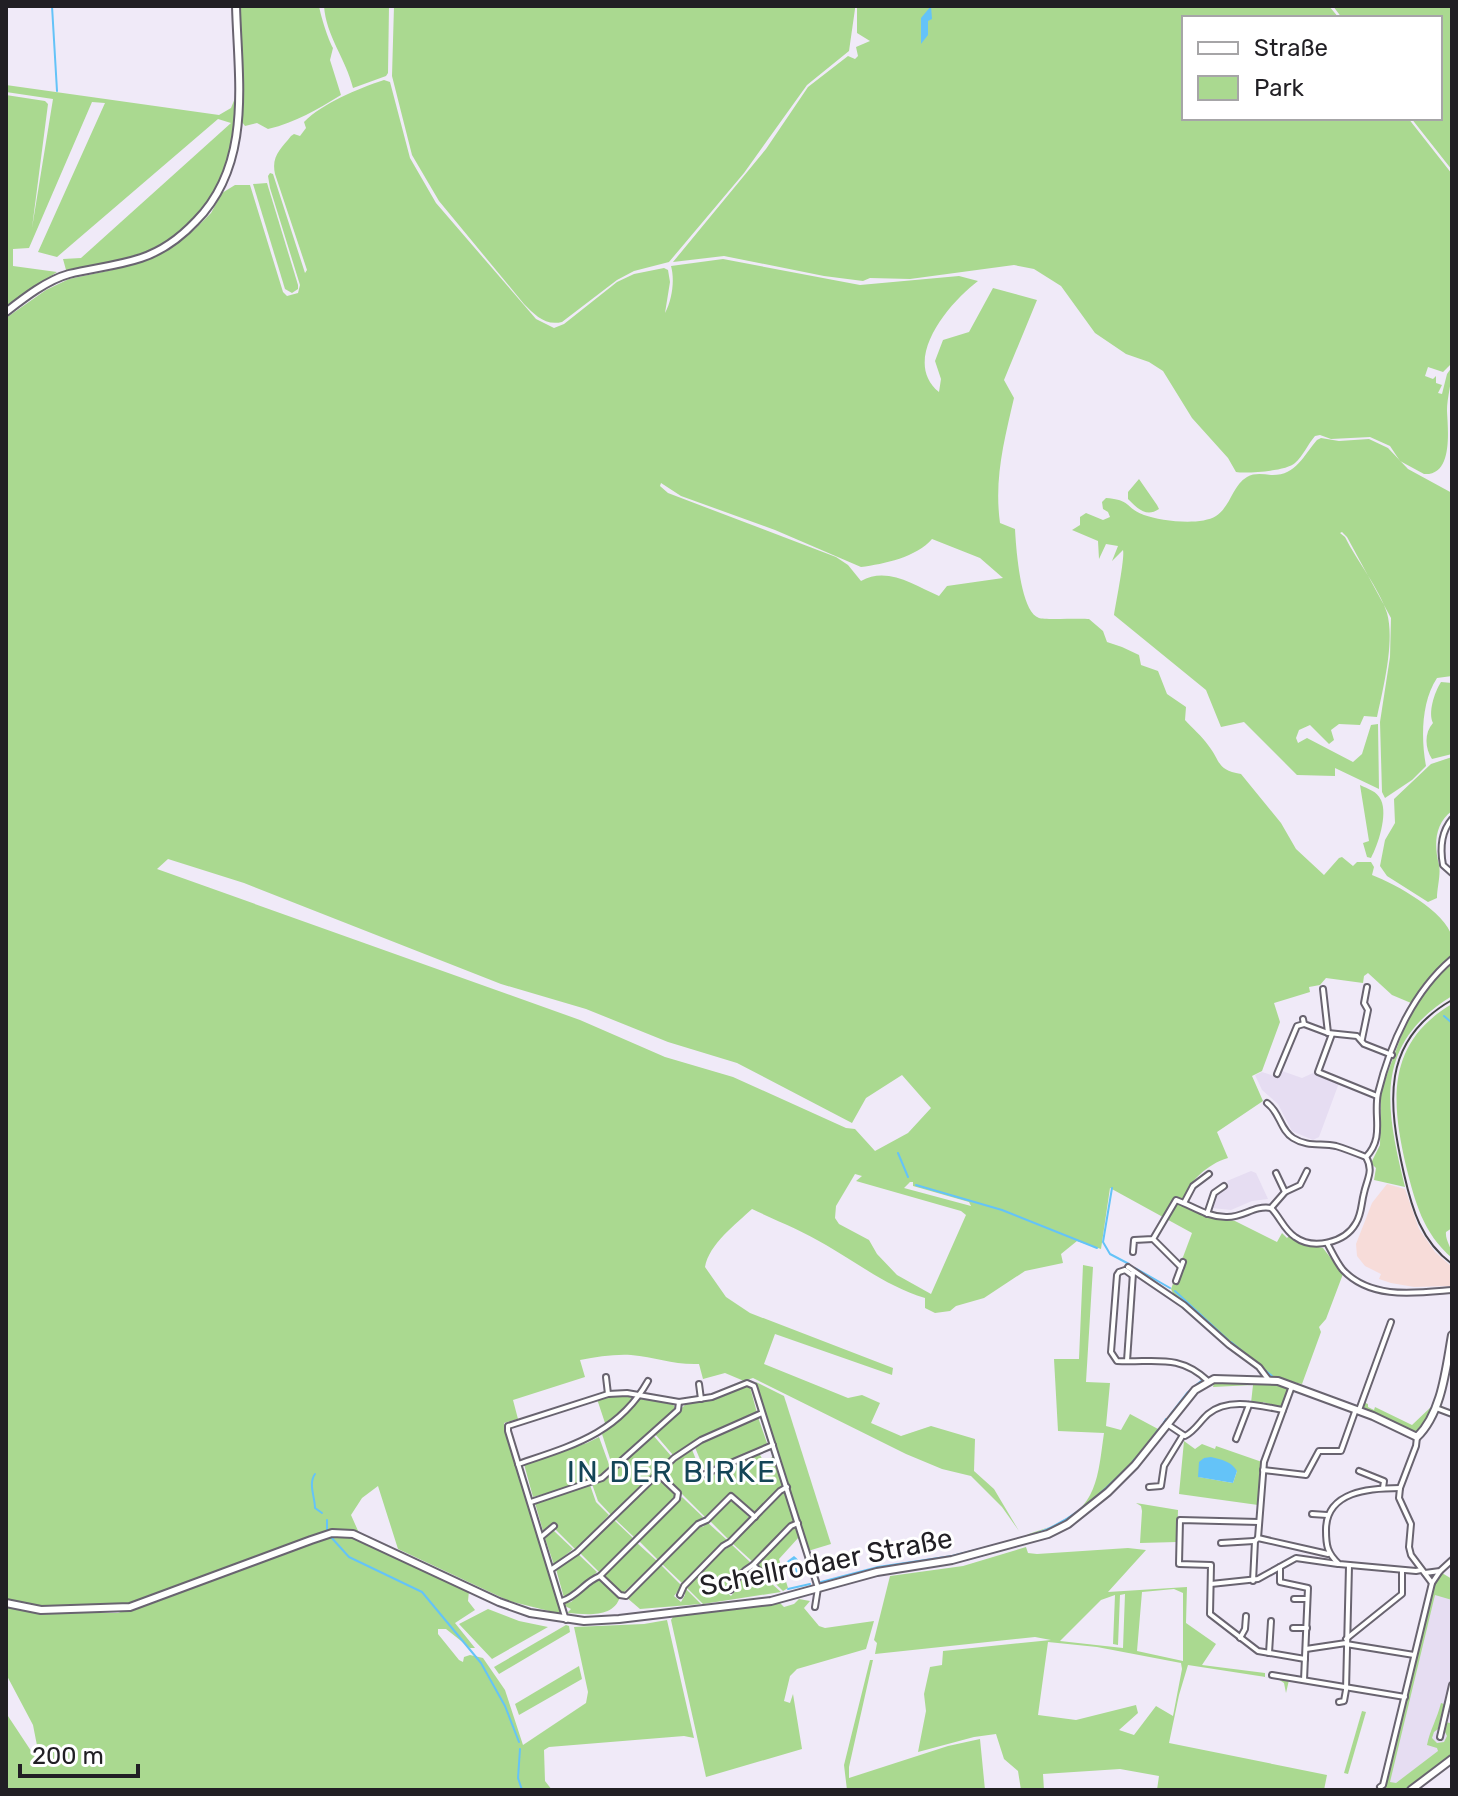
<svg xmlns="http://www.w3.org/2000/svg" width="1458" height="1796" font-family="Rubik,sans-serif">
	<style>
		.built { fill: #e6ddf2 }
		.medical { fill: #f7dcd9 }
		.green { fill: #aad990; fill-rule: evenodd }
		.water { fill: #64c3f8 }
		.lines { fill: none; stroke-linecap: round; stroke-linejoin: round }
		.stream { stroke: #64c3f8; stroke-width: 2 }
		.street-casing { stroke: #696470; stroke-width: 8 }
		.secondary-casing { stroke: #696470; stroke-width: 10 }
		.street { stroke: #fff; stroke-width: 4 }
		.secondary { stroke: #fff; stroke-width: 6 }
		.tram { stroke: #47454b; stroke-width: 2 }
		.labels { text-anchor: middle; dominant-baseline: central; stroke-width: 6; stroke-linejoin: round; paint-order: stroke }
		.street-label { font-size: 28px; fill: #211f24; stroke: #fff }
		.neighbourhood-label { font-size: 30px; letter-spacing: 2px; fill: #144557; stroke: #fff }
	</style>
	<rect width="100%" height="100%" fill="#f0eaf8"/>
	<g class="built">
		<path d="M1282 1071 1302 1078 1313 1073 1339 1083 1319 1137 1313 1140 1292 1131 1278 1104 1262 1090 1255 1075 1262 1072 1280 1078Z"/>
		<path d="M1251 1171 1256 1173 1268 1199 1252 1201 1231 1210 1212 1208 1216 1194 1229 1186 1227 1181Z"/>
		<path d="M1434 1593 1452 1598V1747L1402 1785 1388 1784Z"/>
	</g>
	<path class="medical" d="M1387 1184 1405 1189 1419 1229 1435 1252 1452 1267V1286L1414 1287 1391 1283 1379 1279 1381 1274 1365 1266 1357 1256 1356 1244 1372 1203Z"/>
	<g class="green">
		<path d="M239 6H319C321 17 328 39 333 48L330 60 341 95C316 110 297 122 268 129L257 123 245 126 242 122Z"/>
		<path d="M324 6H389L388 73 386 76 353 88C346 59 326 36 324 6Z"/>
		<path d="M394 6H855V9L849 51 807 85 744 173 669 262 634 271 617 280 562 322C545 326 535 315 524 304L439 201 412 155 392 76Z"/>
		<path d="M857 6H1329L1339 18H1184V118H1408L1452 174V363L1443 372 1428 367 1425 376 1433 379 1436 376V383L1442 385 1438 393 1442 394 1447 374 1452 367C1452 382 1447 397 1447 411 1448 431 1453 476 1424 474L1400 461 1390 446 1370 437 1331 439 1320 435 1315 436C1308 444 1303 456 1295 463 1287 471 1246 474 1236 472L1228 458 1192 418 1163 371 1149 362 1126 354 1095 333 1061 286 1034 269 1014 265 910 279 870 278 863 281 824 276 724 256 673 262 766 149 808 87 848 56 855 59 858 56 856 47 870 41 857 33Z"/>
		<path d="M1333 6H1452V170L1411 118H1440V18H1342Z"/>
		<path d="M384 80 390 82 410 158 436 203 536 319 554 328 564 324 617 282 634 274 664 268 668 270 670 282 665 313C672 300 675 280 671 266L723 259 860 285 959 276 978 281C950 302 900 360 939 392L941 379 935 361 943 340 969 332 993 288 1037 300 1004 380 1014 398C1004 441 994 479 1000 523L1015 529C1016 546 1020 612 1039 618 1044 620 1080 618 1089 619L1103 631 1107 642 1122 647 1139 655 1141 665 1158 671 1167 694 1186 707 1185 720C1192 728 1202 736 1208 745 1221 761 1216 770 1241 774L1281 823 1296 849 1324 875 1339 858 1342 857 1353 866 1357 862H1371L1374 867 1372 875C1396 884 1446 912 1452 937 1453 943 1452 951 1452 957L1426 981 1411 1003 1392 995 1368 973 1364 976 1363 983 1326 978 1320 985 1309 987 1310 992 1274 1003 1280 1022 1262 1071 1252 1076 1263 1101 1217 1132 1228 1158C1207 1164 1188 1182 1181 1204L1200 1214 1235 1221 1277 1242 1282 1233 1287 1238 1289 1236 1301 1243 1323 1248 1343 1274 1326 1319 1319 1327 1321 1332 1302 1384 1270 1377 1265 1369 1226 1340 1174 1295 1171 1289 1192 1233 1110 1188 1101 1249 1077 1241 1061 1254 1063 1263 1025 1271 984 1298 956 1306 950 1311 935 1313 925 1308V1298C888 1287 859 1264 826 1245 803 1231 777 1221 752 1209 736 1224 709 1244 705 1267L726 1297 750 1313 893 1368 892 1375 775 1334 764 1364 848 1398 862 1395 880 1403 871 1423 901 1436 931 1426 975 1439 974 1471 994 1489 1019 1531 1002 1507 971 1476 942 1469 906 1454 753 1378 744 1381 725 1373 703 1379 699 1364C673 1365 656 1357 631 1355 614 1354 597 1357 580 1360L585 1377 513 1400 518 1419 504 1423 561 1614 509 1601 398 1549 378 1486 362 1498 351 1515 359 1533 348 1529 311 1537 131 1604C96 1611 39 1610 6 1599V318L46 290 69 279 112 270 156 256 194 230 211 213 222 193 235 185H250L283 292 287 296 298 293 300 285 270 188 268 176 270 173 273 174 305 273 307 270 275 174C271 156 281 149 291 136L294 134 300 136 306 128 304 122C323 103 357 89 384 80ZM661 483 681 496 775 530 861 567C884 564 917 557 932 539L980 558 1003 578 947 586 939 596C914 585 887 566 861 581L848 565 836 557 668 493 660 486ZM168 859 244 883 501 984 586 1009 668 1042 737 1063 852 1123 866 1098 902 1075 931 1108 908 1133 875 1151 855 1129 846 1128 733 1077 665 1057 580 1020 157 869ZM855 1174 862 1176 856 1181 961 1211 966 1215 931 1294 897 1275 877 1254 869 1240 839 1224 835 1218 836 1206ZM910 1182H913V1186L969 1202 971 1206 904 1188Z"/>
		<path d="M6 85 219 115 231 108 235 98C236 164 212 228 145 253 119 263 93 265 66 270L63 259 81 258 231 123 218 119 57 257 38 252 105 103 92 102 29 248 13 249V266L57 272 6 306V95L45 101 48 104 32 228 53 99 6 92Z"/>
		<path d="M267 183 298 285V289L292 293 285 289 253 184Z"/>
		<path d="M1321 438 1339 441 1369 439 1388 448 1408 469 1452 493V676L1437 678C1421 702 1421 739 1426 766L1412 780 1385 798 1382 792 1380 722 1390 657 1391 618 1347 537 1342 532 1340 533 1345 537C1357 561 1379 588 1387 613 1395 641 1383 689 1377 717L1364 716 1360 725 1339 724 1331 730 1334 740 1329 744 1310 725 1299 730 1296 738 1298 743 1307 738 1353 762 1362 754 1371 725 1378 724 1379 789 1335 768V776L1297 775 1244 722 1221 727 1206 690 1114 615C1116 602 1125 558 1123 550L1112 561 1118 546 1106 544 1099 559 1098 541 1072 530 1080 525V517L1086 513 1103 520 1110 517 1108 512 1103 509 1102 502 1106 498C1132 500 1125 508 1144 515 1161 521 1200 526 1216 516 1231 506 1232 486 1247 477 1254 473 1262 474 1271 475 1296 476 1303 456 1317 440Z"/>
		<path d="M1139 479 1157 505 1159 509C1146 518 1137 508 1128 499V492Z"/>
		<path d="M1441 682 1452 683V754L1432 759C1425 748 1424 733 1433 723 1428 713 1434 693 1441 682Z"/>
		<path d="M1452 757V811C1434 824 1434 846 1439 865 1441 874 1437 888 1437 898L1428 902 1387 876 1380 866 1385 840 1395 823 1394 799 1431 764Z"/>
		<path d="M1360 785C1368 789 1377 791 1381 800 1388 815 1378 845 1371 858L1367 857 1363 843 1369 841Z"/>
		<path d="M1452 963V996C1372 1045 1386 1109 1405 1187L1374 1180 1376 1168 1371 1163 1380 1145 1381 1091 1406 1023 1430 985Z"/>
		<path d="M1452 1004V1228L1446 1232C1445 1241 1452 1246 1452 1258 1423 1233 1415 1202 1406 1166 1391 1101 1386 1043 1452 1004Z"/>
		<path d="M1083 1265 1093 1267 1086 1382 1110 1383 1106 1426 1121 1430 1130 1414 1158 1429C1124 1476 1080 1521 1023 1537 1031 1532 1042 1530 1052 1526 1098 1509 1098 1475 1104 1433L1058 1431 1054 1359H1079Z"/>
		<path d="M756 1382 784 1396 831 1544 808 1551Z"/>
		<path d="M1222 1382 1272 1383 1289 1388 1283 1405 1279 1407 1263 1402 1262 1405 1251 1403 1253 1385 1213 1387 1214 1383Z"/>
		<path d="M743 1386 750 1387 757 1413 703 1437 673 1455 655 1434 687 1403 718 1397Z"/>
		<path d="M617 1395 630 1396 632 1400 606 1426 597 1399Z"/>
		<path d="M640 1398 672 1403 676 1409 613 1468 602 1434Z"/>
		<path d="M1363 1402 1368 1404V1407L1374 1410 1375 1407 1412 1425 1432 1406 1421 1429 1414 1433 1361 1408Z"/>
		<path d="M758 1417 768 1446 710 1471 704 1469 694 1445Z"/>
		<path d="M652 1434 672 1457 613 1517 598 1501 592 1484 612 1474Z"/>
		<path d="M599 1437 611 1470 587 1482 533 1497 524 1464 587 1443Z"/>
		<path d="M1184 1441 1195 1449 1202 1444 1215 1449 1216 1446 1262 1462 1258 1505 1179 1494ZM1204 1458 1237 1471 1233 1483 1199 1477Z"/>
		<path d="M691 1447 704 1480 707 1481 711 1474 759 1453 765 1464 774 1455 783 1486 756 1513 752 1512 731 1494 706 1518 663 1475 667 1466Z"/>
		<path d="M658 1477 676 1494 675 1499 636 1539 615 1519Z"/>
		<path d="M590 1485 596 1502 609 1515 576 1550 554 1528 543 1531 535 1503Z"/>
		<path d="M781 1493H786L794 1521 754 1563 732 1543Z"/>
		<path d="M682 1497 703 1517 660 1562 639 1541Z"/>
		<path d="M731 1499 751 1519 730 1541 709 1520Z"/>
		<path d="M1136 1503 1178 1510 1177 1542 1140 1543 1142 1511 1141 1506Z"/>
		<path d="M614 1520 633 1538 600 1573 579 1552 606 1524 609 1525Z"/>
		<path d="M707 1522 727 1540 683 1584 662 1564 700 1525 703 1527Z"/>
		<path d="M796 1528 799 1537 779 1559 788 1588 783 1591 756 1565 791 1529Z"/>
		<path d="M553 1530 573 1549 554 1565 545 1538Z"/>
		<path d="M346 1534 469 1591 468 1601 475 1610 455 1623 475 1648H470L446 1629H438V1634L459 1660 463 1662 464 1657 470 1655 483 1658 505 1690 523 1745 586 1703 588 1692 574 1627 644 1624 667 1620 694 1738 684 1736 549 1747 544 1750 545 1781 552 1790H6V1713L41 1766 33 1725 6 1674V1606L40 1613H118L312 1541Z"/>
		<path d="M637 1543 657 1561 622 1594 603 1575 630 1546 632 1548Z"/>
		<path d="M731 1544 750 1562 724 1590 731 1596 736 1590V1581L747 1570 749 1572 754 1568 781 1592 703 1604 686 1587 723 1547 726 1549Z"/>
		<path d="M1026 1547 1028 1553 1037 1554 1128 1548 1146 1550 1108 1592 1187 1587 1186 1623 1216 1644 1202 1665 1265 1673V1677L1289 1680 1286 1693 1284 1683 1278 1679 1188 1665 1179 1695 1169 1743 1327 1775 1324 1790H1157L1159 1776 1120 1769 1043 1774 1044 1790H1021L1018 1771 1004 1759 996 1734 974 1737 918 1752 926 1711 924 1694 930 1667 942 1665 943 1651 1051 1640 1035 1637 875 1654 877 1643 874 1640 890 1576 963 1566ZM1174 1589 1183 1593V1661L1137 1651 1142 1592ZM1125 1594 1123 1648 1060 1641 1101 1600 1115 1595 1113 1644 1118 1645 1120 1595ZM1048 1642 1097 1647 1181 1663 1182 1669 1173 1716 1156 1706 1134 1735 1119 1730 1138 1713 1136 1705 1076 1720 1038 1715Z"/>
		<path d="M578 1554 597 1572 575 1594 564 1598 556 1569Z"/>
		<path d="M661 1565 682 1586 674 1596 681 1602 685 1595V1588L701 1604 640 1609 626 1597 653 1569 656 1570Z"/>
		<path d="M1442 1573 1452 1579V1600L1435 1595 1390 1782 1396 1783 1438 1751 1437 1748 1427 1745C1430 1730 1437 1719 1441 1703L1444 1704 1438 1729 1434 1732 1432 1738 1437 1743 1444 1742 1447 1736 1444 1730 1445 1722 1450 1723 1452 1756 1406 1790H1378L1385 1786 1434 1583Z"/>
		<path d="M594 1579H601L620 1597C613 1619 585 1614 567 1613L571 1609 565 1606V1603L571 1602Z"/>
		<path d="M799 1599 810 1601 804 1608 819 1626 825 1628 874 1621 866 1649 797 1669 790 1676 784 1701 790 1703 793 1694 802 1749 706 1777 671 1620 673 1617 780 1603 784 1607 794 1604Z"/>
		<path d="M488 1609 519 1621 548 1627 492 1659 459 1624Z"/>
		<path d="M566 1625 569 1626 570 1632 499 1674 494 1667Z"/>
		<path d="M870 1660H873L849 1767V1778L948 1746 980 1739 985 1790H847L844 1765Z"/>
		<path d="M579 1666 582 1679 519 1715 515 1704Z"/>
		<path d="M1362 1711 1366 1712 1348 1774 1344 1773Z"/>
	</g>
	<g class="water">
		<path d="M931 6 932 19 928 21V35L921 44V18Z"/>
		<path d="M1211 1457C1222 1460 1231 1461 1237 1471L1233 1483 1198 1477 1199 1462 1204 1458Z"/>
		<path d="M794 1556C801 1561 804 1571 799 1578L795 1580 789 1577 786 1562Z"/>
	</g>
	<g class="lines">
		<g class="stream">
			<path d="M52 6 57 91"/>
			<path d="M1444 1016 1452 1023"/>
			<path d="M898 1153 908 1177"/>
			<path d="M916 1185 1002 1210 1097 1248"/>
			<path d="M1112 1188 1103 1242 1110 1254 1129 1264"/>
			<path d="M1135 1268 1170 1288"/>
			<path d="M1175 1291 1228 1340"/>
			<path d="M1231 1342 1272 1376"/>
			<path d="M1170 1415 1187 1393 1201 1381"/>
			<path d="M1162 1426 1166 1419"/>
			<path d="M1147 1445 1158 1430"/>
			<path d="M1133 1461 1141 1453"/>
			<path d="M315 1474C308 1484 315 1497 315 1508L322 1513"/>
			<path d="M1120 1484 1163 1435"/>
			<path d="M327 1531V1520"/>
			<path d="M330 1536 349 1557 422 1592 481 1663 505 1706 519 1742"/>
			<path d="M1023 1538C1067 1526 1097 1498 1129 1466"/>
			<path d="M965 1560 1023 1544"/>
			<path d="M821 1582 878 1567 952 1556 1015 1540"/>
			<path d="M788 1589 810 1584"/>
			<path d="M578 1617H596"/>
			<path d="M573 1623H577"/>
			<path d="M520 1749 518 1778 522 1790"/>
		</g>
		<defs>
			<g id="street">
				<path d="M1452 819C1441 832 1440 849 1443 865L1452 873"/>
				<path d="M1323 989 1328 1033"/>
				<path d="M1303 1019 1304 1024 1328 1033 1357 1036 1364 1044 1392 1055"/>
				<path d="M1332 1034 1318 1072 1377 1096"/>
				<path d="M1362 1039 1368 1010 1364 1003 1367 987"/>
				<path d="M1277 1074 1297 1026 1304 1024"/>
				<path d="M1366 1157C1385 1137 1373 1117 1378 1093 1390 1044 1413 992 1452 959"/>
				<path d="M1276 1173 1285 1192"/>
				<path d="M1184 1203 1193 1186 1209 1174"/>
				<path d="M1271 1208 1285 1192 1300 1185 1307 1171"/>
				<path d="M1207 1214 1214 1193 1224 1186"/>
				<path d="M1153 1239 1181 1267"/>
				<path d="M1327 1243C1332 1252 1337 1263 1343 1270 1371 1300 1416 1293 1452 1290"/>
				<path d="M1133 1252 1134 1240 1153 1239 1176 1200C1193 1206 1207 1217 1226 1217 1243 1218 1254 1205 1271 1208 1280 1217 1284 1230 1295 1237 1313 1250 1345 1243 1356 1223 1362 1213 1361 1204 1364 1193 1367 1179 1374 1171 1366 1157 1356 1153 1346 1149 1336 1146 1321 1143 1307 1147 1293 1138 1280 1130 1280 1112 1267 1103"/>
				<path d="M1128 1267 1184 1305 1229 1345 1259 1367 1268 1379"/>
				<path d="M1132 1275 1125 1270 1119 1272 1117 1275 1111 1352 1117 1361C1154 1363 1179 1353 1208 1381"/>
				<path d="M1176 1281 1183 1262"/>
				<path d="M1127 1361 1133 1273"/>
				<path d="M606 1377 608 1394"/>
				<path d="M699 1384 701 1399"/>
				<path d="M1436 1408 1452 1414"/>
				<path d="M1359 1410 1391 1322"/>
				<path d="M1167 1424 1185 1436C1195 1431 1200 1421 1208 1414 1228 1397 1260 1406 1283 1410"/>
				<path d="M1417 1437 1416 1446 1400 1488 1399 1498 1411 1524 1409 1547 1411 1555 1432 1583"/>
				<path d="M1236 1439 1249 1405"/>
				<path d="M518 1464C571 1446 618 1434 648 1381"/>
				<path d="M1263 1470 1306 1475 1319 1451H1341L1356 1409"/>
				<path d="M1359 1471 1384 1481 1383 1488"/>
				<path d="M705 1474 773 1445"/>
				<path d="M1149 1487 1161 1486 1164 1466 1183 1435"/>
				<path d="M1400 1488C1370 1488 1326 1491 1326 1530 1326 1545 1327 1553 1339 1564L1416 1571 1421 1570"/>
				<path d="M531 1502 602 1478 678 1410 679 1402"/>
				<path d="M1312 1514 1327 1515"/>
				<path d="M1259 1522 1180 1520 1179 1564 1211 1565 1210 1614 1258 1651 1305 1659"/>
				<path d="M541 1537 554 1526"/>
				<path d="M1258 1538 1264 1462 1292 1386"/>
				<path d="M1221 1543 1254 1541"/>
				<path d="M753 1565 770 1581"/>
				<path d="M1280 1567V1582L1308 1588 1304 1680"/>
				<path d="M552 1569 577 1552 674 1458 701 1440 762 1413"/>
				<path d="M1425 1573 1440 1571 1452 1560"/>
				<path d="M600 1576 620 1595 626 1596 698 1524 707 1520 731 1496 755 1517"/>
				<path d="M1253 1581 1255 1541 1258 1538 1328 1554"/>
				<path d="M1211 1584 1258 1579 1296 1558 1338 1564"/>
				<path d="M731 1590C735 1579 743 1571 753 1565L791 1526 798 1523"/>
				<path d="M680 1595 684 1586 723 1546 730 1542 780 1491 787 1487"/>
				<path d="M1294 1599H1307"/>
				<path d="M562 1601C579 1595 584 1582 600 1576L677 1499 678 1493 657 1473"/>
				<path d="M566 1620 508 1431V1426L608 1394 627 1393 679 1402 712 1397 747 1383 754 1386 818 1588 815 1607"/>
				<path d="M1293 1628H1307"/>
				<path d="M1240 1638 1245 1629 1246 1616"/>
				<path d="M1346 1639 1402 1594V1570"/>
				<path d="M1346 1644 1414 1655"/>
				<path d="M1306 1649 1346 1643"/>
				<path d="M1269 1653 1271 1621"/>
				<path d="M1272 1675 1405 1697"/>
				<path d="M1339 1702 1344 1701 1346 1690 1349 1566"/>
				<path d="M1440 1737 1452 1685"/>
				<path d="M1380 1787 1383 1785 1432 1583 1440 1571"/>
			</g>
			<g id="secondary">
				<path d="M6 312C24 298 47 280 69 274 93 268 117 266 141 258 162 251 181 237 196 221 253 163 238 80 236 6"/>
				<path d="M6 1603 41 1610 130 1607 311 1540 332 1533 353 1534 499 1602 530 1613 584 1621 619 1619 771 1601 877 1572 952 1560 1048 1534 1068 1524 1108 1492 1135 1465 1195 1390 1214 1379 1278 1381 1373 1416 1417 1437C1442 1413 1446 1368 1452 1335"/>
				<path d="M1411 1790 1452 1759"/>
			</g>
		</defs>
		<use href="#street" class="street-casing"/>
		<use href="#secondary" class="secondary-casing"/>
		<use href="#street" class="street"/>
		<use href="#secondary" class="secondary"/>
		<path class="tram" d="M1452 1000C1380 1041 1388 1104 1404 1174 1412 1209 1421 1241 1452 1264"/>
	</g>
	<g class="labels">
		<g class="street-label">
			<text transform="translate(826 1562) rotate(-11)">Schellrodaer Straße</text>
		</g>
		<g class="neighbourhood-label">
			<text x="672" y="1472">IN DER BIRKE</text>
		</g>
	</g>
	<rect width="1458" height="1796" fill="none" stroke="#211f24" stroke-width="16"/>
	<rect x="1182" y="16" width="260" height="104" fill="#ffffff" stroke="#a6a5a7" stroke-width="2"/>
	<rect x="1198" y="42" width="40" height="12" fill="#ffffff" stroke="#a6a5a7" stroke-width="2"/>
	<text x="1254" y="56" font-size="24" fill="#211f24">Straße</text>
	<rect x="1198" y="76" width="40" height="24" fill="#aad990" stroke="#a6a5a7" stroke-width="2"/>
	<text x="1254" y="96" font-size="24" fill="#211f24">Park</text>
	<path d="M20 1764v12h118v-12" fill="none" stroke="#211f24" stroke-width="4"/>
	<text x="32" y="1764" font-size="24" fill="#211f24" stroke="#ffffff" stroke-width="6" paint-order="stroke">200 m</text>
</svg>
